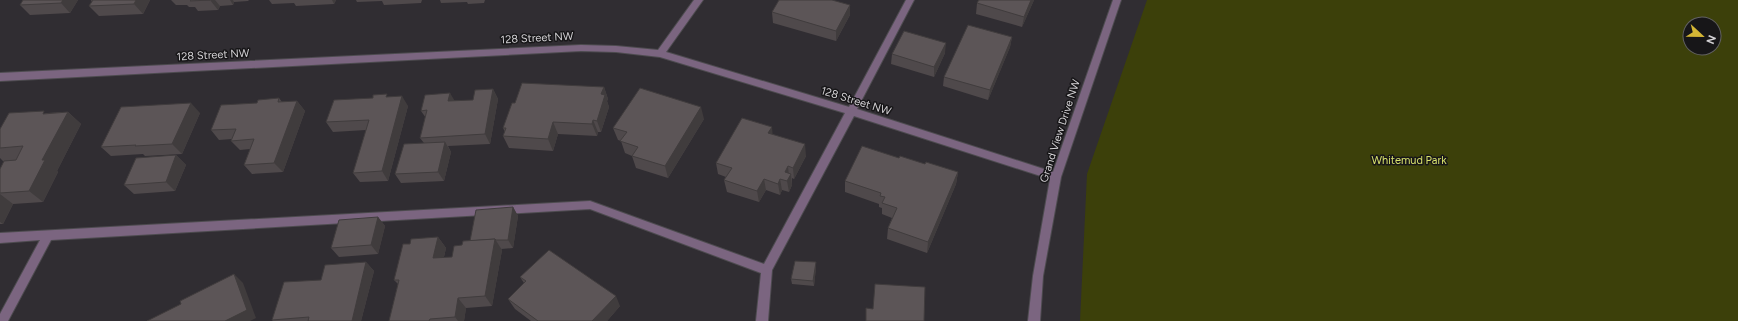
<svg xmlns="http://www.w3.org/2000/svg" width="1738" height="321" font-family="Figtree,sans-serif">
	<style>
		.green { fill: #3c400a; fill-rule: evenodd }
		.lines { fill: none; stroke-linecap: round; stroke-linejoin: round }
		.minor-casing { stroke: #4d4b4f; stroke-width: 2 }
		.minor { fill: #7b6580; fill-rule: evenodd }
		.wall { fill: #4f494b }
		.shaded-wall { fill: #403c3d }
		.building { fill: #5c5557; stroke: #403c3d }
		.labels { text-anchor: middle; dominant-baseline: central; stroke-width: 3; stroke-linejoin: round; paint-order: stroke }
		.street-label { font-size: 11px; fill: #d3d1d4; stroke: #171618 }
		.park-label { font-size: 11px; fill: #d8e16c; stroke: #171618 }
	</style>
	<rect width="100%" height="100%" fill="#302d32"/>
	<path class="green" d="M1147 0H1738V321H1080L1087 174ZM1690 24H1714V48H1690Z"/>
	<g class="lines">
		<defs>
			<path id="minor" d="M694 0H703L666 52 849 107 906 0H914L857 109 1053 172 1113 0H1121L1061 177 1043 276 1040 321H1028L1033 276 1050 179 854 116 772 270 768 321H756L761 273 590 209 51 240 8 321H0V314L40 240 0 243V233L590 201 764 264 845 113 660 57 616 52 581 51 0 81V73L581 45 616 46 658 50Z"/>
		</defs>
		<use href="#minor" class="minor-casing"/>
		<use href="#minor" class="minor"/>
	</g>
	<g class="wall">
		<path d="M78 0 70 13 30 15 20 5Z"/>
		<path d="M91 0H150L143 14 99 16 89 6 92 2Z"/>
		<path d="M171 0H249L248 1 234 2 233 5 220 6 218 10 198 11 195 7H189L187 5H176Z"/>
		<path d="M269 0H336L334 4 296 6 294 3 272 4Z"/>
		<path d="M356 0H422L421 3 384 5 382 1 357 2Z"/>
		<path d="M440 0H485L484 3 468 4 467 2 441 3Z"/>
		<path d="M979 0H1034L1022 27 976 14 977 3Z"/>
		<path d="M850 5V15L836 41 773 23 772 12Z"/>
		<path d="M1012 37 1010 47 988 100 943 86 944 77Z"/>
		<path d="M945 53 934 77 891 64 892 54Z"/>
		<path d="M604 87 608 99 607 101 609 107 601 132H598L597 136 558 134 553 151 509 148 503 136 505 132 503 128 515 103Z"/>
		<path d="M493 89 498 99 490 144 448 146 451 152 444 181 401 183 395 174 424 143 420 138 426 118 421 111 454 101 473 100Z"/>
		<path d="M389 97 408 106 388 181 360 182 353 173 366 130 333 132 326 122 373 98Z"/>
		<path d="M279 98 282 102 297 101 305 111 283 172 252 174 244 165 250 149 240 150 231 141 232 139 219 140 211 130 257 103Z"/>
		<path d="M68 112 81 124 57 171 58 172 43 202 13 204 3 224H0V169L16 160 3 161 0 158V129L47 113Z"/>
		<path d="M200 113 182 154 145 156 143 154 111 156 101 147Z"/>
		<path d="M704 119 668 178 636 168 632 156 625 153 621 141 618 140 613 128Z"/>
		<path d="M773 134 806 156 794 179 792 178V185L789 192 782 190 780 195 766 190 759 202 727 192 724 180 726 177 718 174 716 163Z"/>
		<path d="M176 155 186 165 175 191 134 194 124 185Z"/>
		<path d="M899 158 958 172 956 184 927 253 887 239 888 228 892 218 882 214V208L879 207V204L845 192V181Z"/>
		<path d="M513 207 518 216 513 248 501 249 502 250 492 306 466 308 464 321H389L398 284 394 280 410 244 438 237 446 248 444 257H452L462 245 470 241Z"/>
		<path d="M378 217 385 226 378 254 339 257 331 248Z"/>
		<path d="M366 262 374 271 361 321H273L272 320 321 280Z"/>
		<path d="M816 267 814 286 792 284 791 279Z"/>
		<path d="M520 277 620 306 607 321H531L515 309 508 299 524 283Z"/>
	</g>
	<g class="shaded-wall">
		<path d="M63 0H78L70 13 61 3Z"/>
		<path d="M136 0H150L143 14 134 4Z"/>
		<path d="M210 0H215L220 6 218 10Z"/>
		<path d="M230 0H233L234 2 233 5Z"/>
		<path d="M332 0H336L334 4Z"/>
		<path d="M1031 0H1034L1022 27 1024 17Z"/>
		<path d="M850 5V15L836 41V31Z"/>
		<path d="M1012 37 1010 47 988 100 990 90Z"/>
		<path d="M946 43 945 53 934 77V67Z"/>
		<path d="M604 87 608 99 607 101 609 107 601 132 597 121 601 94Z"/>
		<path d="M493 89 498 99 490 144 485 134Z"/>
		<path d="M450 93 456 103 448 101Z"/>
		<path d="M402 96 408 106 388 181 382 171Z"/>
		<path d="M297 101 305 111 283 172 274 163Z"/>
		<path d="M191 103 200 113 182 154 172 144Z"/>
		<path d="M701 107 704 119 668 178 665 166Z"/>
		<path d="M68 112 81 124 57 171 58 172 43 202 29 191 42 160Z"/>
		<path d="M593 120 598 132 597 136 592 124Z"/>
		<path d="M553 122 558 134 553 151 548 139Z"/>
		<path d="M772 127 773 139 768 133Z"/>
		<path d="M445 142 451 152 444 181 438 172Z"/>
		<path d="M805 144 806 156 794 179 793 168Z"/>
		<path d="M176 155 186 165 175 191 166 182Z"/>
		<path d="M788 166 789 177 791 174 792 185 789 192 787 181 785 172Z"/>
		<path d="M958 172 956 184 927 253 928 242Z"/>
		<path d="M764 179 766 190 759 202 757 191Z"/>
		<path d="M780 179 782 190 780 195 778 184Z"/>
		<path d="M0 194 13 204 3 224 0 222Z"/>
		<path d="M513 207 518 216 513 248 508 240Z"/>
		<path d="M378 217 385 226 378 254 371 245Z"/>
		<path d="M438 237 446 248 441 269 433 258Z"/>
		<path d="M495 239 502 250 492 306 485 296Z"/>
		<path d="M366 262 374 271 361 321H352Z"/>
		<path d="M816 262V267L814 286 813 281Z"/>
		<path d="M234 274 243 283 256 318 250 321H225Z"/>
		<path d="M616 296 620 306 607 321H592Z"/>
		<path d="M458 298 466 308 464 321H458L455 317Z"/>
	</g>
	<g class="building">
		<path d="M23 0H63L61 3 20 5Z"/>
		<path d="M93 0H136L134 4 89 6Z"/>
		<path d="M191 0H210L190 1Z"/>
		<path d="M779 0H832L850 5 836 31 772 12Z"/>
		<path d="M979 0H1031L1024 17 977 3Z"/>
		<path d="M968 25 1012 37 990 90 944 77Z"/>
		<path d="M904 31 946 43 934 67 892 54Z"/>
		<path d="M522 83 604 87 601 94 605 95 597 121 593 120 592 124 553 122 548 139 503 136 506 128H503L512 103H515Z"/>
		<path d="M640 88 701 107 665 166 632 156 638 147 620 141 627 132 613 128Z"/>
		<path d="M493 89 485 134 420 138 427 110 421 111 425 95 450 93 448 101 473 100 475 90Z"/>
		<path d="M387 94 386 97 402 96 382 171 353 173 369 120 326 122 334 100 373 98V95Z"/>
		<path d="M279 98 278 102 297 101 274 163 244 165 254 139 231 141 236 129 211 130 221 105 257 103 258 100Z"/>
		<path d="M191 103 172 144 135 146 136 145 101 147 121 107Z"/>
		<path d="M44 111 43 114 68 112 42 160H45L29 191 0 193V169L4 161 16 160 23 146 0 148V129L9 113Z"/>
		<path d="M742 118 772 127 768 133 805 144 793 168 788 166 785 172 791 174 787 181 780 179 778 184 764 179 757 191 724 180 732 168 716 163Z"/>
		<path d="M445 142 438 172 395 174 404 144Z"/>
		<path d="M862 146 899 158 900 156 925 164 926 162 958 172 928 242 888 228 897 208 882 203 885 197 880 196 881 193 845 181Z"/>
		<path d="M176 155 166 182 124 185 136 158Z"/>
		<path d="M513 207 508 240H496L495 239 470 241 476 210Z"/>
		<path d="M378 217 371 245 331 248 339 220Z"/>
		<path d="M438 237 433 258 452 257 454 246 462 245 463 241 495 239 485 296 458 298 455 317 430 319 429 321H389L399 280H394L403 244H410L411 239Z"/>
		<path d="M549 250 616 296 592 321H538L508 299 526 281 520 277Z"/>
		<path d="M795 261 816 262 813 281 791 279Z"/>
		<path d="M366 262 352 321H308L309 317 272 320 284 282 321 280 325 265Z"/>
		<path d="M234 274 247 310 225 321H147L181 304 180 301Z"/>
		<path d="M875 284 925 287 924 321H866V308L873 309Z"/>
	</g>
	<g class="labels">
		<g class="street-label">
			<text transform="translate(537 38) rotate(-3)">128 Street NW</text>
			<text transform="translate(213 55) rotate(-3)">128 Street NW</text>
			<text transform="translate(856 101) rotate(17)">128 Street NW</text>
			<text transform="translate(1060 131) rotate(-72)">Grand View Drive NW</text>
		</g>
		<g class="park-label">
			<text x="1409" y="160">Whitemud Park</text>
		</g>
	</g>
	<g transform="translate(1702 36) rotate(112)"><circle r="19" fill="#171618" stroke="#626163"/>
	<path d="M0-3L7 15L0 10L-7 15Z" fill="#d4b635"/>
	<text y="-6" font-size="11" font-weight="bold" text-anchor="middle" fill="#d3d1d4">N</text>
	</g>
</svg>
